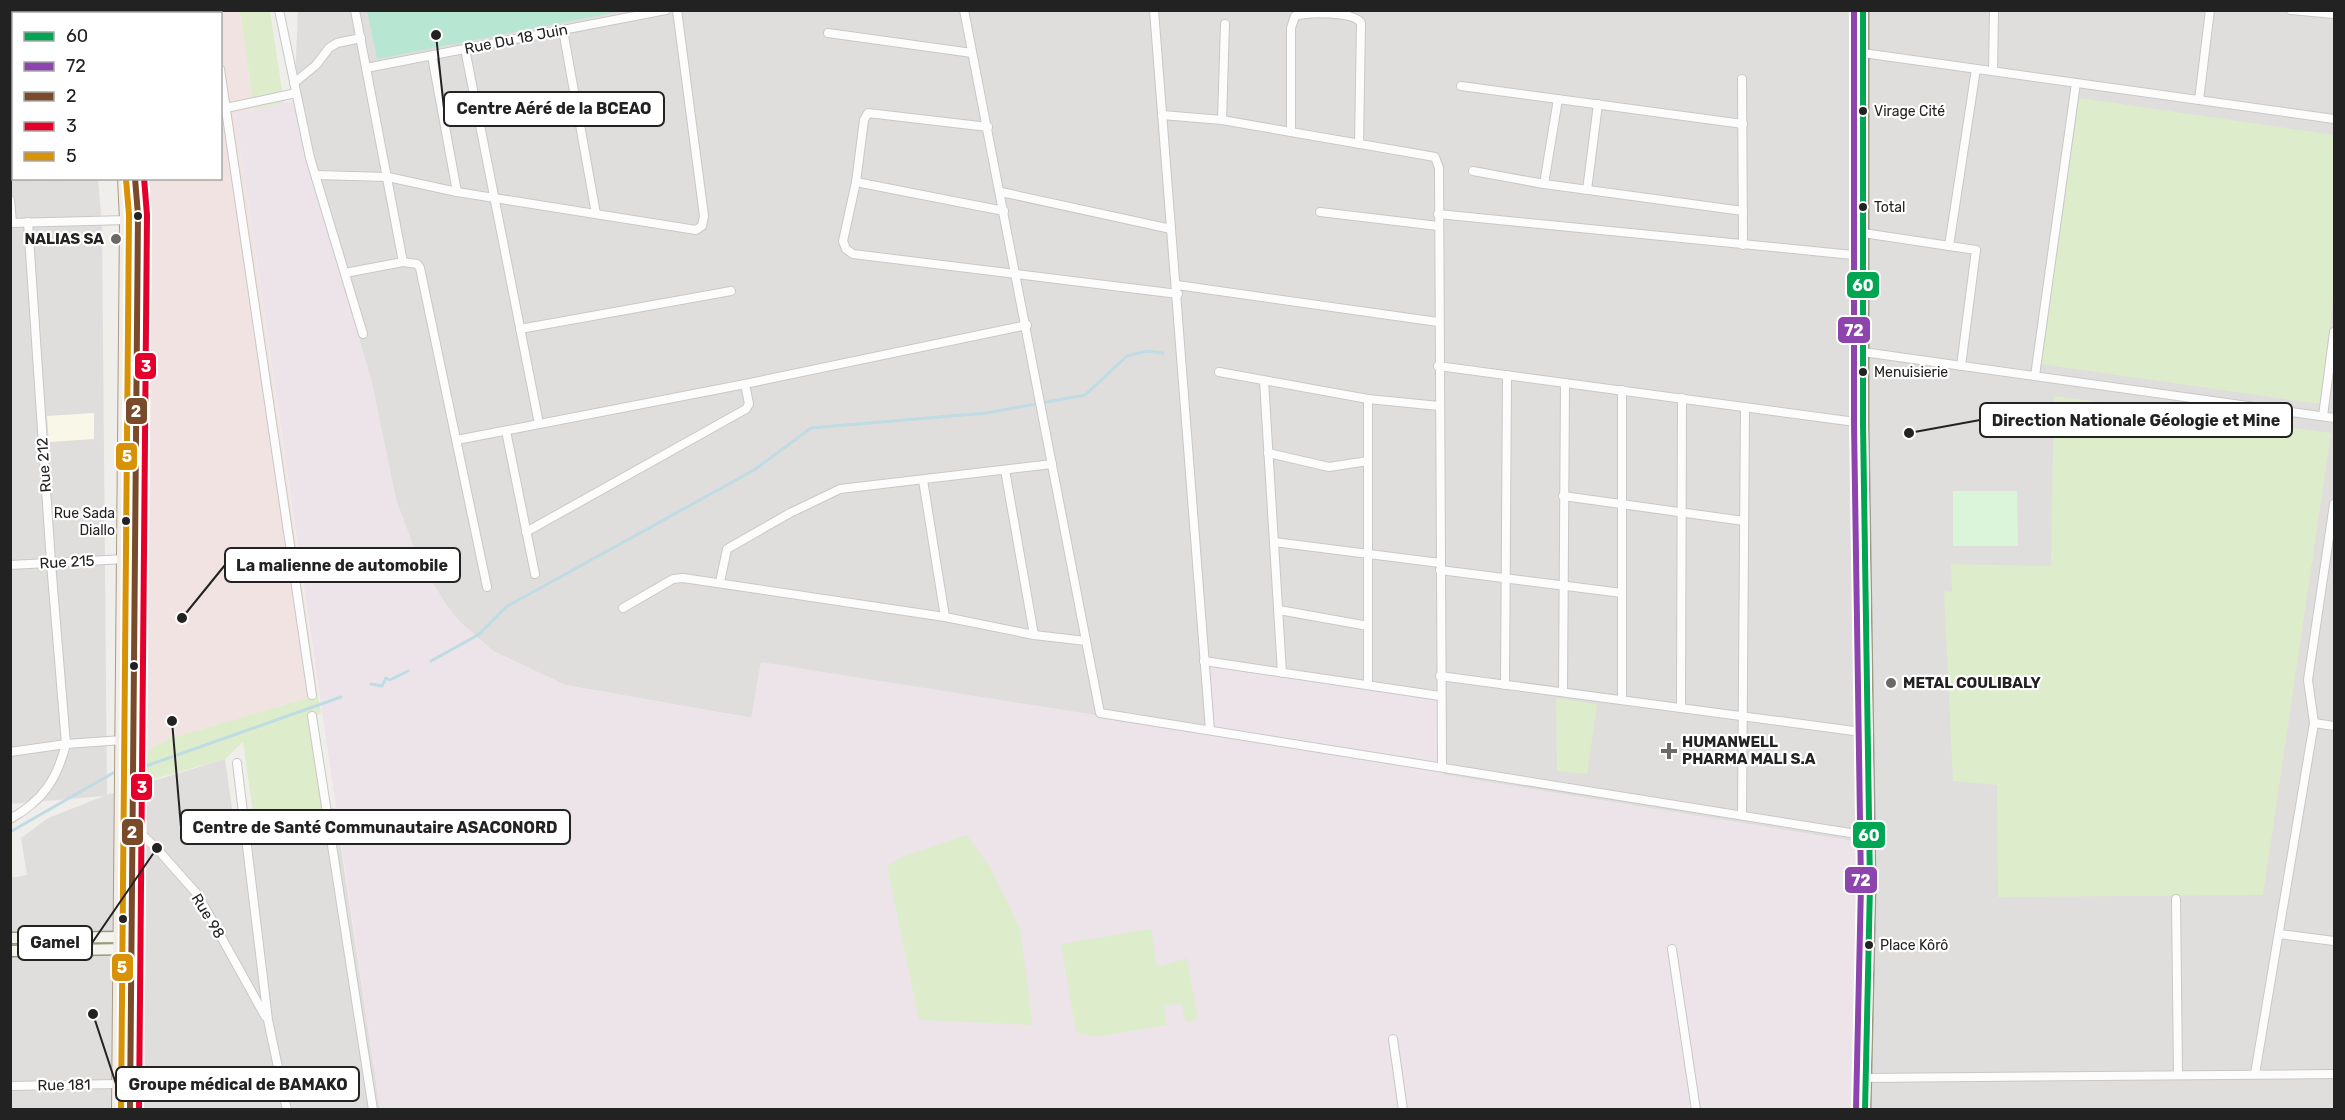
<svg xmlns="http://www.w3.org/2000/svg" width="2345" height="1120" font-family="Rubik,sans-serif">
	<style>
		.residential { fill: #dfdedc }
		.commercial { fill: #f1e3e1 }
		.industrial { fill: #ede4e9 }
		.education { fill: #f8f7e8 }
		.grass { fill: #ddeccb }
		.park { fill: #daf5da }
		.pitch { fill: #b7e6d2 }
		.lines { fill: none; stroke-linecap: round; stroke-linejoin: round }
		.stream { stroke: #bfdbe3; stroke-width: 3 }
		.street-casing { stroke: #c9c8c7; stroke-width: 10 }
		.secondary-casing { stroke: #999a82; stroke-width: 13 }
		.primary-casing { stroke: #a79c86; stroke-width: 14 }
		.street { stroke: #fdfcfc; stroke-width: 8 }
		.secondary { stroke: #f4f4ed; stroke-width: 10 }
		.primary { stroke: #f3ede7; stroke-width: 12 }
		.bus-1-casing { stroke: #fff; stroke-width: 10 }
		.bus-2-casing { stroke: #fff; stroke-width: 10 }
		.bus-3-casing { stroke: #fff; stroke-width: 10 }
		.bus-4-casing { stroke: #fff; stroke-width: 10 }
		.bus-5-casing { stroke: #fff; stroke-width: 10 }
		.bus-1 { stroke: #00a651; stroke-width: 6 }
		.bus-2 { stroke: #8e44ad; stroke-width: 6 }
		.bus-3 { stroke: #7a4b2a; stroke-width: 6 }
		.bus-4 { stroke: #e4002b; stroke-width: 6 }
		.bus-5 { stroke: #d79205; stroke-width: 6 }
		.bus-dot { fill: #222; stroke: #fff; stroke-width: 2 }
		.poi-dot { fill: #6a6968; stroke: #fff; stroke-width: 2 }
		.labels { text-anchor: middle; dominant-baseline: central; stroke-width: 4.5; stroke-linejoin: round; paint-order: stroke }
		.bus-label { font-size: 14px; fill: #222; stroke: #fff; text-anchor: start }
		.street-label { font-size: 15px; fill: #222; stroke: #fff }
		.poi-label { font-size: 15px; font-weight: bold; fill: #222; stroke: #fff; text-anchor: start }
		.leader { fill: none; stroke: #222; stroke-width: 2 }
		.callout-dot { fill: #222; stroke: #fff; stroke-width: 2 }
		.callout { fill: #fff; stroke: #222; stroke-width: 2 }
		.callout-label { font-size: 16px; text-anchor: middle; font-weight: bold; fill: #222 }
		.line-badge { stroke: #fff; stroke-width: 2 }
		.badge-label { font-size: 16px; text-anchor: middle; font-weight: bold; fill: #fff }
	</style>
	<rect width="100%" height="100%" fill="#f0eeeb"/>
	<g class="residential">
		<path d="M11 11H87V13L14 14V178L98 179 102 225 107 795 225 759 234 823 335 808 380 1109H11L10 878 27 875 21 838 48 818 104 796 11 804Z"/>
		<path d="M298 11H2334V1109H1857L1859 842 1444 775V698L1209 733 761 663 752 718 565 685 493 651 461 623 447 606 419 561 396 500 371 379 306 161 294 101Z"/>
	</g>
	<path class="commercial" d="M132 11H240L254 109 235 114 318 695 168 739 137 757 148 210 145 179 220 178V14H133Z"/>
	<path class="industrial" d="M294 101 306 161 371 379 396 500 419 561 447 606 461 623 493 651 565 685 751 718 761 662 1209 733 1202 661 1444 698V775L1859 842 1857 1109H380L235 113Z"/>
	<path class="education" d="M94 413V439L49 442 47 416Z"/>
	<g class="grass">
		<path d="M240 11H270L284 103 254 109Z"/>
		<path d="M2079 98 2334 135V293L2320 404 2041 364Z"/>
		<path d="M2054 396 2331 433 2263 895 1998 897 1997 785 1953 781 1944 591 1952 592 1951 564 2051 566Z"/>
		<path d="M318 695 321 713 309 718 322 810 254 820 243 742 225 759 136 784 137 757 168 739Z"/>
		<path d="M1556 698 1597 704 1587 774 1557 771Z"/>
		<path d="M967 835 991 869 1020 929 1033 1025 919 1020 887 866 902 857Z"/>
		<path d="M1151 929 1157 967 1187 958 1198 1019 1186 1022 1181 1003 1164 1006 1167 1025 1096 1037 1076 1032 1061 944Z"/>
	</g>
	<path class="park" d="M1953 491H2017L2018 546H1953Z"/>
	<path class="pitch" d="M367 10H622V11L377 59Z"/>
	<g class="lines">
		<g class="stream">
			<path d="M431 661 478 635 506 607 754 470 811 428 986 413 1085 395 1127 356 1147 351 1163 353"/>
			<path d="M371 684 382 686 386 678 390 680 408 671"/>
			<path d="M146 766 341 697"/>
			<path d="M10 832 113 773"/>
		</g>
		<defs>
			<g id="street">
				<path d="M212 10V14"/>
				<path d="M279 10 310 158 363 334"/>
				<path d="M355 10 403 262"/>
				<path d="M964 10 1100 713 1869 836"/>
				<path d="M1154 10 1210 730"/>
				<path d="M2291 10 2334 14"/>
				<path d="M563 30 596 214"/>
				<path d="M828 33 972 53"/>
				<path d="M465 49 539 424"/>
				<path d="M1863 53 2334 119"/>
				<path d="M432 56 457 192"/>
				<path d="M366 68 666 10"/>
				<path d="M220 69 312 695"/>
				<path d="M1993 71 1994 10"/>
				<path d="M1742 79 1743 245"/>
				<path d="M294 83 316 65 329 48 337 43 361 38"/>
				<path d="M1461 86 1743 124"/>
				<path d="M2199 100 2210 10"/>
				<path d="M226 108 296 93"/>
				<path d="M1162 115 1222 120 1435 157 1439 168 1442 767"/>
				<path d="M1222 120 1225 24"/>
				<path d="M10 125H14"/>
				<path d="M988 127 868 113 864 120 856 182 843 241 846 249 853 254 1178 294"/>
				<path d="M1291 132V28L1295 16C1307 12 1354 11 1361 23L1359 144"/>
				<path d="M1473 171 1544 184 1743 211"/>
				<path d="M316 175 388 177 457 192 696 230 702 226 704 216 677 10"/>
				<path d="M856 182 1004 211"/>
				<path d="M1544 184 1558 99"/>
				<path d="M1587 190 1598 104"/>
				<path d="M1001 192 1171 229"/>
				<path d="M10 200 12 223"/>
				<path d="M1320 212 1438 226"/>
				<path d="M1438 214 1863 256"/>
				<path d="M10 223 129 220"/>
				<path d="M1863 233 1976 250 1961 366"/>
				<path d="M1949 246 1976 69"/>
				<path d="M345 273 403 262 417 264 420 268 487 587"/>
				<path d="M1177 285 1438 322"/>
				<path d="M520 329 731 291"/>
				<path d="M1863 352 2334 418"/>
				<path d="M1438 366 1863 423"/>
				<path d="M1219 372 1368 399 1439 406"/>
				<path d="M2035 376 2076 83"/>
				<path d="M1264 381 1282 673"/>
				<path d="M1368 399V685"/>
				<path d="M2323 416 2334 332"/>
				<path d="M506 431 535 574"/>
				<path d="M457 440 745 384 1027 325"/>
				<path d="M1268 453 1329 467 1368 461"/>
				<path d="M1005 470 1034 635 1086 641"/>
				<path d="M923 480 945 617 1034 635"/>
				<path d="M1563 496 1744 521"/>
				<path d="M526 532 746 409 749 404 745 384"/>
				<path d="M1274 542 1440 563"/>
				<path d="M10 565 126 559"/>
				<path d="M1440 570 1622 593"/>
				<path d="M720 582 727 549 790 513 840 489 1052 464"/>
				<path d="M623 608 673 579 683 578 945 617"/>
				<path d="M1279 610 1368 626"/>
				<path d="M1204 661 1440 696"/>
				<path d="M1440 676 1869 733"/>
				<path d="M1505 685 1507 375"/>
				<path d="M1563 692 1565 383"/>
				<path d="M1622 700V390"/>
				<path d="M1681 708 1682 398"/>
				<path d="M312 716 373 1110"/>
				<path d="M2314 723 2334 726"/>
				<path d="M10 752 66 744 123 740"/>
				<path d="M237 763 268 1020 287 1110"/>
				<path d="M1742 814 1745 407"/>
				<path d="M10 819C43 801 57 779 66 744L51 563 28 222"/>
				<path d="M132 825 158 850 198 895 265 1016"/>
				<path d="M2176 899 2178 1075"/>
				<path d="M2279 934 2334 941"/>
				<path d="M1672 949 1696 1110"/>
				<path d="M1393 1039 1403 1110"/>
				<path d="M2255 1074 2314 723 2308 680 2334 504"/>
				<path d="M1865 1078 2334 1074"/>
				<path d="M10 1086 117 1084"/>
			</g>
			<g id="secondary">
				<path d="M1863 10V423L1870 885 1865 1110"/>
				<path d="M10 938 127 937"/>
				<path d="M10 951 127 949"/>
			</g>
			<g id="primary">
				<path d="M114 10V14"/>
				<path d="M124 10V14"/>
				<path d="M118 1110 126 220 124 178"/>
				<path d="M130 1110 138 215 135 178"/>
			</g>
		</defs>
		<use href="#street" class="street-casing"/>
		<use href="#secondary" class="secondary-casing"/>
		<use href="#primary" class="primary-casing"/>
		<use href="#street" class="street"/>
		<use href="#secondary" class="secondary"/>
		<use href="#primary" class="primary"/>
		<defs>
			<path id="bus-1" d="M1863 10V423L1870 885 1865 1110"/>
			<path id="bus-2" d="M1854 10V423L1861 885 1856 1110"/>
			<path id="bus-3" d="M130 1110 138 215 135 178"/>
			<path id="bus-4" d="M139 1110 147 215 144 178"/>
			<path id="bus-5" d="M121 1110 129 215 126 179"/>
		</defs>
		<use href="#bus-1" class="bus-1-casing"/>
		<use href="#bus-2" class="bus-2-casing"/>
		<use href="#bus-3" class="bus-3-casing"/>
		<use href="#bus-4" class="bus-4-casing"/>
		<use href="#bus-5" class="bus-5-casing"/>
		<use href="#bus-1" class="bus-1"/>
		<use href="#bus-2" class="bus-2"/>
		<use href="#bus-3" class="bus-3"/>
		<use href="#bus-4" class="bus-4"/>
		<use href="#bus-5" class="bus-5"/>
	</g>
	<g class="bus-dot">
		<circle cx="1863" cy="111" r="5"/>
		<circle cx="1863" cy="207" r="5"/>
		<circle cx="138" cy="216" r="5"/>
		<circle cx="1863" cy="372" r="5"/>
		<circle cx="126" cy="521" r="5"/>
		<circle cx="134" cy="666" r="5"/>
		<circle cx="123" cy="919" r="5"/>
		<circle cx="1869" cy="945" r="5"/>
	</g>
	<g class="poi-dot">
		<circle cx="116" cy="239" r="6"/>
		<circle cx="1891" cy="683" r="6"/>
		<path d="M1666 742h6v6h6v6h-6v6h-6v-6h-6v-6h6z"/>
	</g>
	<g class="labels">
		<g class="bus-label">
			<text x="1874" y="111">Virage Cité</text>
			<text x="1874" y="207">Total</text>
			<text x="1874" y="372">Menuisierie</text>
			<text x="115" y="513" text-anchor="end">Rue Sada<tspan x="115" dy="17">Diallo</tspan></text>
			<text x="1880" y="945">Place Kôrô</text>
		</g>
		<g class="street-label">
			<text transform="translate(516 39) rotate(-11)">Rue Du 18 Juin</text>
			<text transform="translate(44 465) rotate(-94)">Rue 212</text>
			<text transform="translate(67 562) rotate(-3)">Rue 215</text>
			<text transform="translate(208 916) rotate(59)">Rue 98</text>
			<text transform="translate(64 1085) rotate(-1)">Rue 181</text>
		</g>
		<g class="poi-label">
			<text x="104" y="239" text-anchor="end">NALIAS SA</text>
			<text x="1903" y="683">METAL COULIBALY</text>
			<text x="1682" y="742">HUMANWELL<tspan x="1682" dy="17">PHARMA MALI S.A</tspan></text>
		</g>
	</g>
	<path class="leader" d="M436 35L444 109M1909 433L1980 420M182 618L225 565M172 721L181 827M157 848L92 943M93 1014L116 1084"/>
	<g class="callout-dot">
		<circle cx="436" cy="35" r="6"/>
		<circle cx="1909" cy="433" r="6"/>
		<circle cx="182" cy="618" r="6"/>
		<circle cx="172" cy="721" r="6"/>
		<circle cx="157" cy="848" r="6"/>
		<circle cx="93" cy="1014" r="6"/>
	</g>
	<g class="callout">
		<rect x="444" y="92" width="220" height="34" rx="6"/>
		<rect x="1980" y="403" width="312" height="34" rx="6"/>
		<rect x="225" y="548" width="235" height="34" rx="6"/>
		<rect x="181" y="810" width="389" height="34" rx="6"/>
		<rect x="18" y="926" width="74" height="34" rx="6"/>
		<rect x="116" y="1067" width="243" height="34" rx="6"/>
	</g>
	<g class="callout-label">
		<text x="554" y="114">Centre Aéré de la BCEAO</text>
		<text x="2136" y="426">Direction Nationale Géologie et Mine</text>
		<text x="342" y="571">La malienne de automobile</text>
		<text x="375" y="833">Centre de Santé Communautaire ASACONORD</text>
		<text x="55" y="948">Gamel</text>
		<text x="238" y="1090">Groupe médical de BAMAKO</text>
	</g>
	<g class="line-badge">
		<rect x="1846" y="271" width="34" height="28" rx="6" fill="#00a651"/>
		<rect x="1837" y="316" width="34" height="28" rx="6" fill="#8e44ad"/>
		<rect x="134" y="352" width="23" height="28" rx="6" fill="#e4002b"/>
		<rect x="125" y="397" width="23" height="28" rx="6" fill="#7a4b2a"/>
		<rect x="115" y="442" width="23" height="29" rx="6" fill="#d79205"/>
		<rect x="130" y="773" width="23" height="28" rx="6" fill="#e4002b"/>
		<rect x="121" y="818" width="23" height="28" rx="6" fill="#7a4b2a"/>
		<rect x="1852" y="821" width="34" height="28" rx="6" fill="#00a651"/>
		<rect x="1844" y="866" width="34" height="28" rx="6" fill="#8e44ad"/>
		<rect x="111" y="953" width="23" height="29" rx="6" fill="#d79205"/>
	</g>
	<g class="badge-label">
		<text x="1863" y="291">60</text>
		<text x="1854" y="336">72</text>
		<text x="146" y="372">3</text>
		<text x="136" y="417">2</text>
		<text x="127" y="462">5</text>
		<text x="142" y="793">3</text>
		<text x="132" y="838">2</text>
		<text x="1869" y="841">60</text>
		<text x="1861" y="886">72</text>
		<text x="122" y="973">5</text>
	</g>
	<rect width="2345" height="1120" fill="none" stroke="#222222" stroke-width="24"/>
	<rect x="12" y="12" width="210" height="168" fill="#ffffff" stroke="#a7a7a7" stroke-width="1.5"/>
	<rect x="24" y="32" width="30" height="9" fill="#00a651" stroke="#a7a7a7" stroke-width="1.5"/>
	<text x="66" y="42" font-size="18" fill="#222222">60</text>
	<rect x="24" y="62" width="30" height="9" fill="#8e44ad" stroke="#a7a7a7" stroke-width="1.5"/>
	<text x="66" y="72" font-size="18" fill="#222222">72</text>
	<rect x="24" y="92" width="30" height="9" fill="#7a4b2a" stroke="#a7a7a7" stroke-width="1.5"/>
	<text x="66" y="102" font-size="18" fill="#222222">2</text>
	<rect x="24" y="122" width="30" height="9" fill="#e4002b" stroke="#a7a7a7" stroke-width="1.5"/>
	<text x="66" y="132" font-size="18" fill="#222222">3</text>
	<rect x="24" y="152" width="30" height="9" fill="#d79205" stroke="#a7a7a7" stroke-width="1.5"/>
	<text x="66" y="162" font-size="18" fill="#222222">5</text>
</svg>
